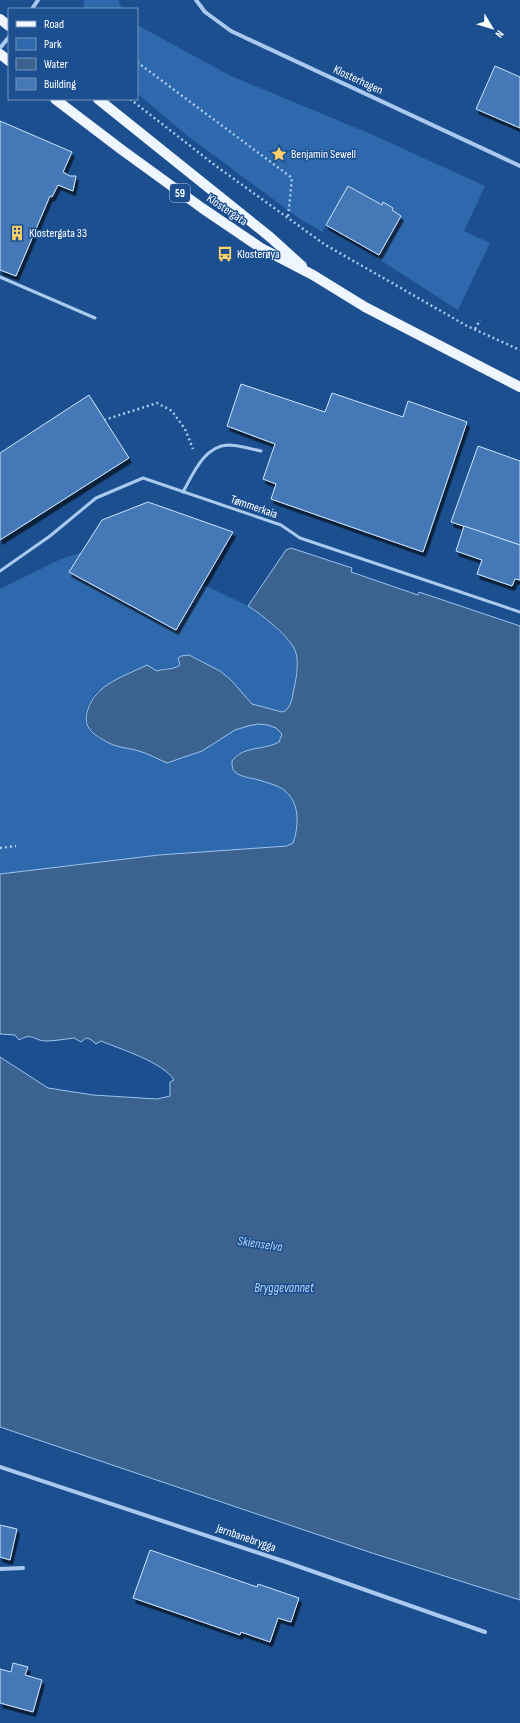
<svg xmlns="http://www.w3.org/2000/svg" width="520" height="1723" font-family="'Sofia Sans Condensed',sans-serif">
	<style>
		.green { fill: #2e69ad }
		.water { fill: #3c6290; stroke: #9cc4f0 }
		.building { fill: #4478b7; stroke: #cfe3fa; filter: url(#shadow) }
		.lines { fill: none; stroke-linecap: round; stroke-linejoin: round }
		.path { stroke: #a9c9ee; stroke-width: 2.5; stroke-dasharray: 2 3; stroke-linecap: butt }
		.lane { stroke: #a9c9ee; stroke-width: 3 }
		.street { stroke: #a9c9ee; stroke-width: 4 }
		.primary { stroke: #f0f6ff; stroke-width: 10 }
		.labels { text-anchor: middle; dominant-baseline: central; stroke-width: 3; stroke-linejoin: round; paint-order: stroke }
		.shield { fill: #1b4f8f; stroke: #bbcadd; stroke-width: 1 }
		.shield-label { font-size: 11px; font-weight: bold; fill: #fff }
		.street-label { font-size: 12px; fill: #fff; stroke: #1b4f8f }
		.poi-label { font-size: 12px; fill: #fff; stroke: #1b4f8f; text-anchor: start }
		.water-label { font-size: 13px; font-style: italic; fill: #b5d3f5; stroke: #1b4f8f }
	</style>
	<defs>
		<filter id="shadow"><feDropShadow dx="2.5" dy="4.5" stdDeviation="0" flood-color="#0009"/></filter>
	</defs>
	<rect width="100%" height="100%" fill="#1b4f8f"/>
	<g class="green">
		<path d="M84 0H118L122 9H84Z"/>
		<path d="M137 25 231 76 373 135 485 186 464 231 490 243 458 310 377 258 401 216 392 210 393 208 384 202 382 205 348 186 322 232 300 219 185 134 137 93Z"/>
		<path d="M95 548 165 566 248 606 272 624 292 644 296 652 297 666 293 694 289 708 282 712 252 704 231 680 202 661 189 655 181 656 178 658 180 665 177 667 165 668 96 692C91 700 84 711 85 721 89 742 123 746 139 751 148 753 155 757 162 761 180 755 198 749 215 742 222 739 228 733 236 729 248 724 273 720 282 734L279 742 270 746 237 754 243 777C255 779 276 783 285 791 300 803 299 826 293 843L287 846 159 855 0 874V589L61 559Z"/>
	</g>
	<path class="water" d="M291 548 352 568 351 572 418 595 419 592 520 626V1600L372 1553 0 1427V1057L48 1088 93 1095 157 1099 170 1096V1082L174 1080C163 1062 120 1049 101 1041L96 1044 90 1039 86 1038 81 1042 74 1038C65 1039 55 1041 46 1041 34 1041 33 1032 19 1040L15 1035 0 1034V874L159 855 287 846 293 843C299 826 300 803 285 791 280 786 268 783 262 781 254 778 242 778 235 772 232 769 232 765 232 761 244 745 263 751 279 742L282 734 276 728 268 725 258 724 248 726 235 730 202 751 167 763C158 759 149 754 139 751 129 748 119 748 109 743 94 735 81 728 88 709 96 684 125 676 147 665L157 671C165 668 174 670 180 665L178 658 181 656 189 655 220 671 231 680 252 704 282 712C290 710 292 700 293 693 296 680 299 665 296 653 292 638 261 614 248 606L286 550Z"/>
	<g class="building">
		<path d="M495 66 520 77V128L476 109Z"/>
		<path d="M0 121 72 152 63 172 70 176H76L73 191 58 185 52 197 50 196 16 276 0 270Z"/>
		<path d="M348 186 382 205 383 202 393 208 392 210 401 216 379 255 326 225Z"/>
		<path d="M241 384 325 412 332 393 403 417 408 401 467 422 423 552 271 499 276 484 263 479 275 444 227 426Z"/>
		<path d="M89 395 129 458 0 540V453Z"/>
		<path d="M478 446 520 461V545L451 522Z"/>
		<path d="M148 502 233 532 176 630 69 572 102 520Z"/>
		<path d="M464 526 520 545V580L515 579 512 586 477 574 482 560 456 551Z"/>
		<path d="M0 1525 17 1529 10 1560 0 1557Z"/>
		<path d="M150 1550 257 1587 258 1584 299 1598 291 1622 278 1618 270 1642 241 1632 240 1635 133 1598Z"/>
		<path d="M13 1663 28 1667 25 1675 42 1680 33 1712 0 1703V1669L11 1672Z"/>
	</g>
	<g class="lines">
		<g class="path">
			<path d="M137 62 292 178 288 218"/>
			<path d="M130 99 216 166 324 244 467 326 520 350"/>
			<path d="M475 329 480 320"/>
			<path d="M104 420 157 403 172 411 185 429 193 449"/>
			<path d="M0 848 16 846"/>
		</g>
		<g class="lane">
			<path d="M0 277 95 318"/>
			<path d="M183 492C193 474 204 446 228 445 239 445 251 449 261 451"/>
			<path d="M0 571 50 536 96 498 143 478 281 525 300 538 520 612"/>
		</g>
		<g class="street">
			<path d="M196 0 205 12 231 31 520 166"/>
			<path d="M32 9 38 0"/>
			<path d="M0 48 9 37"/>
			<path d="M0 1467 286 1562 485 1632"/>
			<path d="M0 1569 23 1568"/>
		</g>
		<g class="primary">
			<path d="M0 19 9 26"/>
			<path d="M0 54 9 61"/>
			<path d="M55 99 122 150 202 208 261 248 313 275 365 307 520 387"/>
			<path d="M98 99 270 237 302 266"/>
		</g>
	</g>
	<defs>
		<symbol id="sight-bare" viewBox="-9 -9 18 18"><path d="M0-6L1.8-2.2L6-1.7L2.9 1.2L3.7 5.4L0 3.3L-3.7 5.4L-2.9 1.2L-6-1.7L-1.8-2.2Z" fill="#ffd166" stroke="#1b4f8f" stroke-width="2.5" paint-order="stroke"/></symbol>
		<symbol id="building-bare" viewBox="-9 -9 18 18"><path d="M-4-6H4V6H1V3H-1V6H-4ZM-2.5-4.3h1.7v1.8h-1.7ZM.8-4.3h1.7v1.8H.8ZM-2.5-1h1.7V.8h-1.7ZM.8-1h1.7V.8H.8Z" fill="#ffd166" stroke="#1b4f8f" stroke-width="2.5" paint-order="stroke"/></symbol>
		<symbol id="bus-bare" viewBox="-9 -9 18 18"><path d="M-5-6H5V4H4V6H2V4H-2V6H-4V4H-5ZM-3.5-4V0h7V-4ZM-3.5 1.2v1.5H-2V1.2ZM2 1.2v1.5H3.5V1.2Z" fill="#ffd166" stroke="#1b4f8f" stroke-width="2.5" paint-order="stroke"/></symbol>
	</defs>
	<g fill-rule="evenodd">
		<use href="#sight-bare" x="268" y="143" width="22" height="22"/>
		<use href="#building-bare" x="6" y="222" width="22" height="22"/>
		<use href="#bus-bare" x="214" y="243" width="22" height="22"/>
	</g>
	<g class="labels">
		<rect class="shield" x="170" y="184" width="20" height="18" rx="3"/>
		<g class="shield-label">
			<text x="180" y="193">59</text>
		</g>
		<g class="street-label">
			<text transform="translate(358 80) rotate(25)">Klosterhagen</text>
			<text transform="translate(227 210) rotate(34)">Klostergata</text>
			<text transform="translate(254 507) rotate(19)">Tømmerkaia</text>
			<text transform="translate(246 1538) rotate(19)">Jernbanebrygga</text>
		</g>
		<g class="poi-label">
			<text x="291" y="154">Benjamin Sewell</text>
			<text x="29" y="233">Klostergata 33</text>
			<text x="237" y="254">Klosterøya</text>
		</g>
		<g class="water-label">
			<text transform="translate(260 1244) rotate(8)">Skienselva</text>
			<text x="284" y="1288">Bryggevannet</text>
		</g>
	</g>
	<rect x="8" y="8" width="130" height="92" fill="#1b4f8f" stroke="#7695bc"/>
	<rect x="16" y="21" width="20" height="6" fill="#f0f6ff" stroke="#7695bc"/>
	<text x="44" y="28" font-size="12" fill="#ffffff">Road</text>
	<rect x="16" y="38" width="20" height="12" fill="#2e69ad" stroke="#7695bc"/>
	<text x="44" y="48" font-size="12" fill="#ffffff">Park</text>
	<rect x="16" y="58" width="20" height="12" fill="#3c6290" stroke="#7695bc"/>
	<text x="44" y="68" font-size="12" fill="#ffffff">Water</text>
	<rect x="16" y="78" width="20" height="12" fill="#4478b7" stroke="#7695bc"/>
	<text x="44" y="88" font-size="12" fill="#ffffff">Building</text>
	<g transform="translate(492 28) rotate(128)" stroke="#1b4f8f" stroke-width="3" paint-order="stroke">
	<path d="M0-3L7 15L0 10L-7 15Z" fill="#ffffff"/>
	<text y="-6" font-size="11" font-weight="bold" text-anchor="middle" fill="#ffffff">N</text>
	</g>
</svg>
